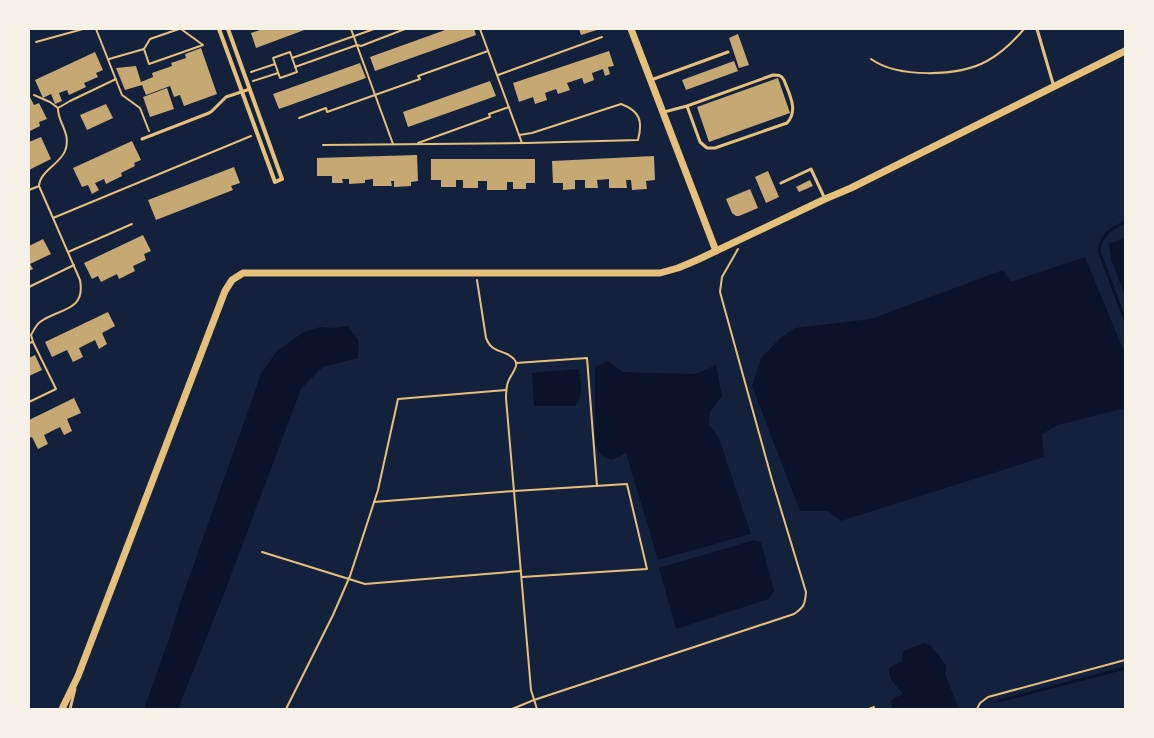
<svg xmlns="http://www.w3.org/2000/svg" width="1154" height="738" font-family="'Playfair Display',serif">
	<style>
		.water { fill: #0b132b }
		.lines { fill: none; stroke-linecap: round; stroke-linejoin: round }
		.stream { stroke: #0b132b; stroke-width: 3 }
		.building { fill: #c6a872 }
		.path { stroke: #e5c07b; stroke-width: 2 }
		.service { stroke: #e5c07b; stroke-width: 3 }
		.minor { stroke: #e5c07b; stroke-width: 4 }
		.tertiary { stroke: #e5c07b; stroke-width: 7 }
	</style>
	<rect width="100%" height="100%" fill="#14213d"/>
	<g class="water">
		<path d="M1125 238V296L1111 259 1109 244Z"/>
		<path d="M1085 257 1125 354V408L1058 425 1042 434 1044 457 841 521 828 511H800L752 386 761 358 780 338 795 328 871 319 1003 270 1011 282Z"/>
		<path d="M348 326 359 341 358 358 323 367 301 389 227 586 178 709H144L170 636 179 606 261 374 276 352 302 333 320 327 333 328Z"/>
		<path d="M608 361 623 372 696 374 716 365 722 396 710 412 709 424 719 438 751 534 658 560 626 453 611 460 601 455 595 445V367Z"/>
		<path d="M578 369C581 381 584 397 575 406H534L532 373Z"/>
		<path d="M754 540 761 542 774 591 769 599 676 629 659 568Z"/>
		<path d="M924 643 930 645 941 658 946 666 945 674 959 709H892L891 701 895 697 900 696 902 693C896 685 888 679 889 668L902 661 903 651Z"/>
	</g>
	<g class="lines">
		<g class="stream">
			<path d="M1125 222C1110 229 1101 235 1099 251L1125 320"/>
			<path d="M999 701 1125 668"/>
		</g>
	</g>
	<g class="building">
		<path d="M263 29H307L256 48 251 33Z"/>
		<path d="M448 29H474L476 35 375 71 370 57Z"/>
		<path d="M579 29H600L581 35Z"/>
		<path d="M738 34 749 65 739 68 729 38Z"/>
		<path d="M201 48 217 94 184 106 180 95 174 97 170 86 146 95 142 85 125 90 116 68 136 66 141 82 153 77 152 73 172 66 171 63 186 58 185 54Z"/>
		<path d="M609 51 614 66 608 67 610 74 605 76 603 69 592 73 594 80 584 84 582 78 567 83 570 90 558 94 556 89 545 93 547 100 535 104 533 97 519 102 513 83Z"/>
		<path d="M95 52 103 70 96 73 98 77 84 83 86 87 69 95 67 90 59 93 62 101 55 104 51 94 43 98 35 80Z"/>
		<path d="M734 61 738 71 686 90 682 80Z"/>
		<path d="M360 63 366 78 279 109 273 94Z"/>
		<path d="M778 78 790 113 709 142 697 107Z"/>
		<path d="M490 81 496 96 408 127 403 112Z"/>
		<path d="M167 88 174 109 150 117 143 97Z"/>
		<path d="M29 95 34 105 39 103 47 119 39 122 40 126 30 131Z"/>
		<path d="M106 104 113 118 87 130 80 115Z"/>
		<path d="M41 137 51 159 29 170V142Z"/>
		<path d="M132 141 141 160 134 163 135 166 121 173 122 176 106 184 104 179 95 183 99 190 92 194 88 185 82 187 73 168Z"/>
		<path d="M417 155 418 181 411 182V186L394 187V181H391L392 186H373V179L365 180V183L349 184V179H342L343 183H332V176H317V158Z"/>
		<path d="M654 156 655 180 646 181 647 189 632 190 631 180H626L627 188H609V179L597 180 598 188H585V180H575V189L563 190V183H553L552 161Z"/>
		<path d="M431 159H535V183H526V189H513V182H507V190H487V181H478V188H463V180H456V187H441V180H431Z"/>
		<path d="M234 167 240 183 231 186 233 190 156 220 148 200Z"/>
		<path d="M768 171 779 197 766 203 755 177Z"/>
		<path d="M810 180 813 186 799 192 796 187Z"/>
		<path d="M750 189 758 208 739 216H736L732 213 726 199Z"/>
		<path d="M143 235 151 251 144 254 146 260 133 266 135 271 119 279 117 274 101 282 98 276 92 279 84 263Z"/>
		<path d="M43 239 51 254 30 264 33 269 29 271V246Z"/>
		<path d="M108 312 115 326 102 333 107 344 99 349 95 340 79 348 83 357 73 362 67 350 52 357 45 342Z"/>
		<path d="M35 355 42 370 29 376V358Z"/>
		<path d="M74 398 81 413 67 419 72 431 64 435 60 427 44 435 48 444 38 449 32 437 29 438V420Z"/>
	</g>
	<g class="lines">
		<g class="path">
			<path d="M96 29 122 95 140 108 149 131"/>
			<path d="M351 29 393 144"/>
			<path d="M480 29 522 143"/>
			<path d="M36 42 83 29"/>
			<path d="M144 49 149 64 203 45 181 29"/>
			<path d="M290 52 297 72 280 78 273 58Z"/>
			<path d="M292 58 374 29"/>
			<path d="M109 59 144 49 150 39 179 29"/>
			<path d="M871 59C897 78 958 77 987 61 1002 53 1013 42 1024 29"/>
			<path d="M295 67 357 45 361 46 405 29"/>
			<path d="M251 72 275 64"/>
			<path d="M498 75 602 37"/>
			<path d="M116 79 70 101 58 108C57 122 72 133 65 151 60 164 40 171 39 186L53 218 251 136"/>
			<path d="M253 81 278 73"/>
			<path d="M34 95 50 102 58 108"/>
			<path d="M299 118 326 108 327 112 420 79 418 76 488 51"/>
			<path d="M418 143 490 117 489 114 509 107"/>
			<path d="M323 145 526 143 638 140C643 121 640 111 621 104L532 133 519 135"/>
			<path d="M29 190 39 186"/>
			<path d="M68 252 132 224"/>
			<path d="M477 280 486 338C491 350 496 349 507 354 525 363 512 371 508 382 506 388 506 393 506 398L531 690 537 709"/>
			<path d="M29 287 74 265"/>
			<path d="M29 343 33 342"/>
			<path d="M516 363 587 358 597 486"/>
			<path d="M29 402 56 389 33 342 31 335C34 330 36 325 40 322 59 308 86 312 80 280L53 218"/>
			<path d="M374 502 514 491 627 484 647 569 522 577"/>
			<path d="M262 552 365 584 521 571"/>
			<path d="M286 709 333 615 350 576 378 490 398 399 506 390"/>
			<path d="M512 709 534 700 794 614C804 607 805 605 806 592L772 480 720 292 722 277 738 249"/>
			<path d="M869 709 874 707"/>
			<path d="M977 709 980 703 988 697 1125 660"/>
		</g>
		<g class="service">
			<path d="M1037 29 1054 87"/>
			<path d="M651 80 728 52"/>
			<path d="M664 112 687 106 700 142 707 148H715L787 123C799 110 789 94 784 80 781 75 779 75 773 75L687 106"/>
			<path d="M142 139 209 113 212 111 226 97 250 89"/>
			<path d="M781 183 811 169 825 199"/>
			<path d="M70 709 75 689"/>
		</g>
		<path class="minor" d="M219 29 275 182 282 179 228 29"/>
		<g class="tertiary">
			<path d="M631 29 716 251"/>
			<path d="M62 709 78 676 225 291 232 280 243 273H660L678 268 697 260 825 199 851 188 1125 51"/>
		</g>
	</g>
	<rect width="1154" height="738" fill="none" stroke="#f6f1e7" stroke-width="60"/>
</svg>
